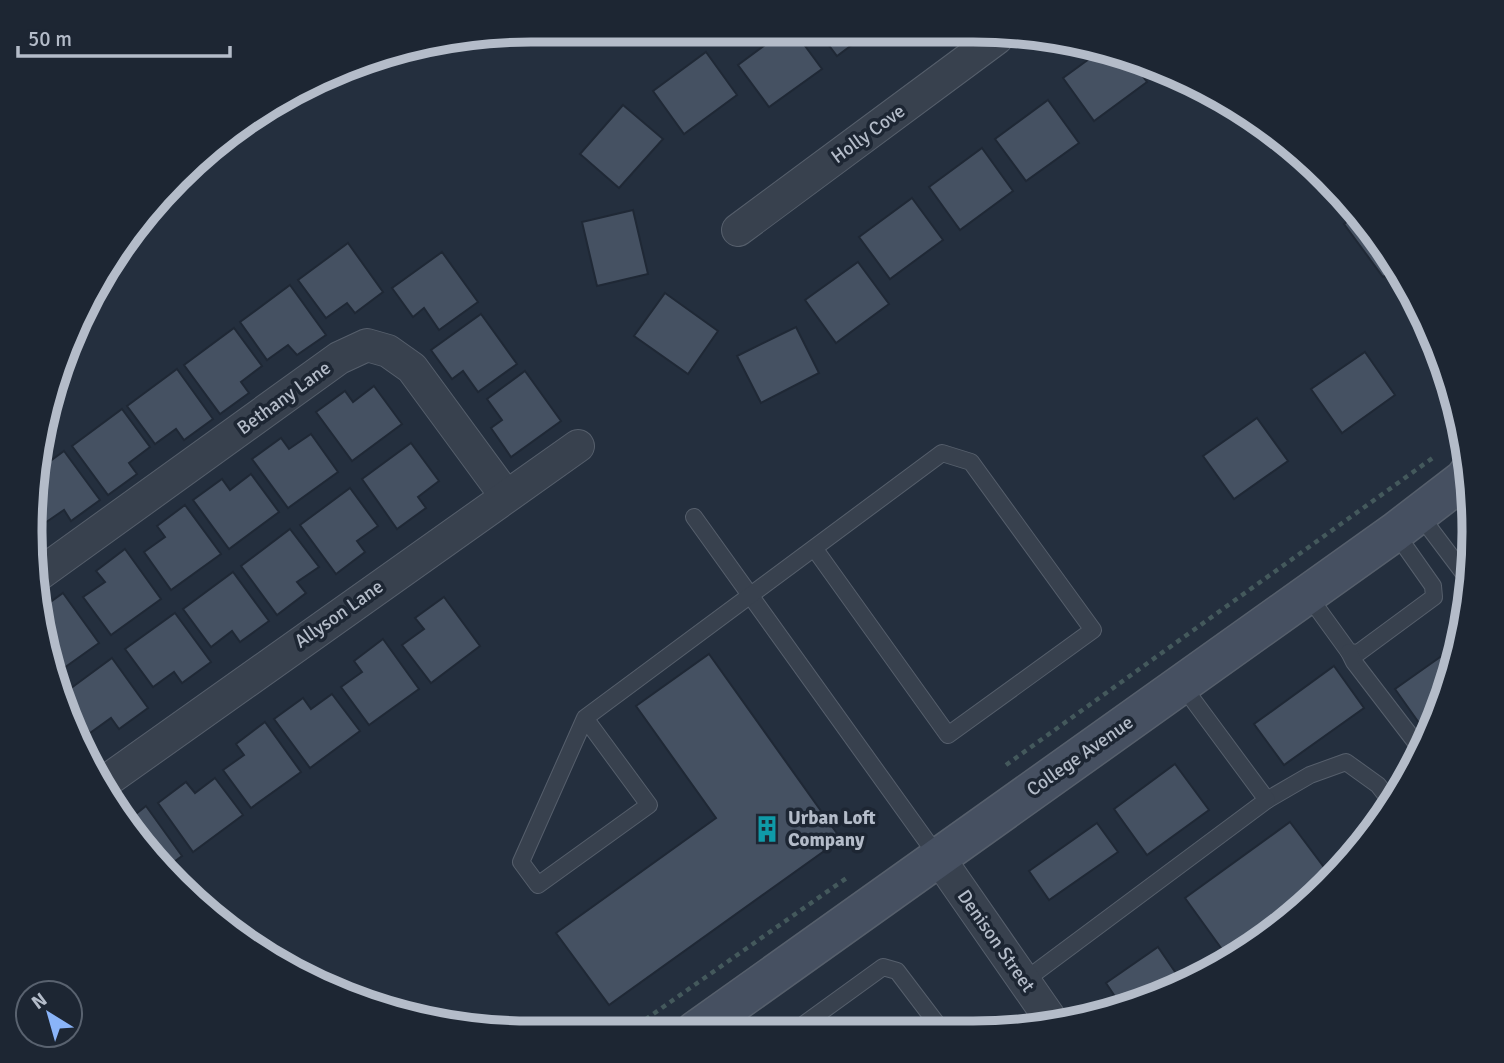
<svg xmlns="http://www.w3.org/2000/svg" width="1504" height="1063" font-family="Signika,sans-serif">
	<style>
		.building { fill: #455162; stroke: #1f2835; stroke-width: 2 }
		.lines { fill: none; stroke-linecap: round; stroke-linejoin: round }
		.lane-casing { stroke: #565f6c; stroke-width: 18 }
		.street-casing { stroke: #565f6c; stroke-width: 34 }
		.secondary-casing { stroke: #565f6c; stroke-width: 41 }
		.path { stroke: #44595c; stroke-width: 4.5; stroke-dasharray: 5 5; stroke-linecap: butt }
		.lane { stroke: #38414e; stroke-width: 16 }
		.street { stroke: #38414e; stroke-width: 32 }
		.secondary { stroke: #465061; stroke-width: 38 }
		.labels { text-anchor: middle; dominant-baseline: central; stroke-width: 7; stroke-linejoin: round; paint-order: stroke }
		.street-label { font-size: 19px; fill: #b4bcc9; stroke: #1d2633 }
		.poi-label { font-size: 19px; font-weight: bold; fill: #b4bcc9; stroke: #1d2633; text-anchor: start }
		.rim { fill: none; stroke: #b4bcc9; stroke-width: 9 }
	</style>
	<rect width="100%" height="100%" fill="#242f3e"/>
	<g class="building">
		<path d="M780 34 797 35 822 69 769 107 738 65Z"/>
		<path d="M821 35 864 36 837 56Z"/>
		<path d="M1100 51 1133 63 1147 82 1094 121 1063 78Z"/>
		<path d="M706 52 737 95 684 134 653 91Z"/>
		<path d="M1048 100 1079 143 1026 181 995 139Z"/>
		<path d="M623 105 663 139 619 188 580 154Z"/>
		<path d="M982 148 1013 191 960 230 929 187Z"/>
		<path d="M912 198 943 240 890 279 859 237Z"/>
		<path d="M633 210 648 274 597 286 582 222Z"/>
		<path d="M1359 213 1397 267 1383 277 1344 224Z"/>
		<path d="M348 243 383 292 355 313 347 303 326 318 298 280Z"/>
		<path d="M442 252 478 302 439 330 424 308 413 317 392 288Z"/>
		<path d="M858 262 889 304 836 343 805 300Z"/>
		<path d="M290 285 326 335 297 355 288 345 267 360 240 322Z"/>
		<path d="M665 293 718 331 688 374 634 336Z"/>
		<path d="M481 314 517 364 478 392 463 371 452 379 431 350Z"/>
		<path d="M796 327 819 373 761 403 737 356Z"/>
		<path d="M234 328 262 366 241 382 249 393 220 414 184 365Z"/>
		<path d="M1365 352 1395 395 1342 433 1311 389Z"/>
		<path d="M177 369 213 419 184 440 176 429 155 444 127 406Z"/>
		<path d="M525 371 561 421 511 457 491 428 502 420 487 399Z"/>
		<path d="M374 386 402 424 352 461 316 412 345 391 353 402Z"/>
		<path d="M122 409 150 447 129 463 137 474 108 495 72 446Z"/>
		<path d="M1257 418 1288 461 1234 499 1203 456Z"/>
		<path d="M311 434 338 472 288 508 252 459 281 438 289 449Z"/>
		<path d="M411 443 439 481 418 497 426 508 397 529 362 479Z"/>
		<path d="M64 451 100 500 71 521 64 510 42 525 34 514V473Z"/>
		<path d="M251 474 279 512 229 549 193 500 222 479 230 490Z"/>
		<path d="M350 488 378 526 357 541 365 552 336 574 300 525Z"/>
		<path d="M185 505 221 554 171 590 144 552 165 537 157 526Z"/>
		<path d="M290 529 319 567 297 582 306 593 277 615 241 566Z"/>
		<path d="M125 549 161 599 111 635 83 597 105 582 96 571Z"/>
		<path d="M233 572 269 621 240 642 232 631 211 647 183 609Z"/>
		<path d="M63 593 99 643 57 673 38 611Z"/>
		<path d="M444 597 480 646 431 683 402 645 424 629 415 618Z"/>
		<path d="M175 613 211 662 182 683 174 672 153 687 125 649Z"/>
		<path d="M383 639 419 689 369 725 341 687 362 672 354 661Z"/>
		<path d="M1460 643 1457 661 1429 737 1395 689Z"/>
		<path d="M709 654 841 839 609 1005 556 933 716 818 636 706Z"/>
		<path d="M112 658 148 708 119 729 111 718 90 733 65 699 63 694Z"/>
		<path d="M1334 666 1364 708 1284 765 1254 724Z"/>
		<path d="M332 694 360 731 310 768 274 719 303 698 311 709Z"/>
		<path d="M265 722 301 772 251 808 223 770 244 755 236 744Z"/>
		<path d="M1175 764 1209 810 1147 855 1114 809Z"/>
		<path d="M215 778 243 815 193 852 158 803 186 782 195 793Z"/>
		<path d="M146 806 182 856 163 870 155 863 127 821Z"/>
		<path d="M1290 822 1332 878 1304 908 1229 959 1185 898Z"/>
		<path d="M1097 823 1118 852 1049 900 1029 871Z"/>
		<path d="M1158 947 1184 985 1120 1004 1106 983Z"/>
	</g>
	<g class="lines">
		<defs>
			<g id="lane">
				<path d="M1419 514 1468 579 1471 576"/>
				<path d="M694 517 938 857"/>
				<path d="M1307 594 1349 652 1358 653 1434 597 1433 586 1395 532"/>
				<path d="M1349 652 1354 662 1423 752"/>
				<path d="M585 718 521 862 538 885 649 805 585 718 942 453 971 462 1093 630 948 735 814 548"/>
				<path d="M1267 800 1310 775 1346 762 1378 785 1392 803"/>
				<path d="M1024 981 1267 800 1182 685"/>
				<path d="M796 1030 883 967 897 971 941 1029"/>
			</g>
			<g id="street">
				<path d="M738 230 997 38"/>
				<path d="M34 578 339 358 367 345 388 351 412 368 506 496"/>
				<path d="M102 784 578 446"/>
				<path d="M938 857 1054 1024"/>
			</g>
			<path id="secondary" d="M695 1031 1395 532 1464 479 1470 471"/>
		</defs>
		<use href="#lane" class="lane-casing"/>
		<use href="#street" class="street-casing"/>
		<use href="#secondary" class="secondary-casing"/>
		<g class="path">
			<path d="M1006 765 1434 457"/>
			<path d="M629 1031 848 877"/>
		</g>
		<use href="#lane" class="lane"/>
		<use href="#street" class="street"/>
		<use href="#secondary" class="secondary"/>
	</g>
	<defs>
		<symbol id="building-bare" viewBox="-9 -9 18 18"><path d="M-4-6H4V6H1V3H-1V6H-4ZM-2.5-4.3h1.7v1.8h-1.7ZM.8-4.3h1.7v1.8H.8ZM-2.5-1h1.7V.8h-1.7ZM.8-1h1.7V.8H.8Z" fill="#0f9aa8" stroke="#1d2633" stroke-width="2.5" paint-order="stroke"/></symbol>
	</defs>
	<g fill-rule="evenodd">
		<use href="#building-bare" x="748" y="810" width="38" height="38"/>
	</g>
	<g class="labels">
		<g class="street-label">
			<text transform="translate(868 134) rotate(-36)">Holly Cove</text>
			<text transform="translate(284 398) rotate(-36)">Bethany Lane</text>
			<text transform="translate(339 614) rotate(-35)">Allyson Lane</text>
			<text transform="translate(1080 756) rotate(-35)">College Avenue</text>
			<text transform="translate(996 941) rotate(55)">Denison Street</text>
		</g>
		<g class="poi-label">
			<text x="788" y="818">Urban Loft<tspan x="788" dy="22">Company</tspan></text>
		</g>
	</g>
	<path d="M0 0H1504V1063H0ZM531 42H973A489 489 0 0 1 1462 531V532A489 489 0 0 1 973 1021H531A489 489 0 0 1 42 532V531A489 489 0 0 1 531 42Z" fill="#1d2633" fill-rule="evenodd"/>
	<path class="rim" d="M531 42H973A489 489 0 0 1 1462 531V532A489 489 0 0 1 973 1021H531A489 489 0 0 1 42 532V531A489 489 0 0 1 531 42Z"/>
	<g transform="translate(49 1014) rotate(323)"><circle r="33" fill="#1d2633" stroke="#59626f" stroke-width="2"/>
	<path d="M0-5L12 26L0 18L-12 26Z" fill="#8ab4f8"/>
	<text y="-10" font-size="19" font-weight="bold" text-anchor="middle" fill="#b4bcc9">N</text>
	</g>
	<path d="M18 46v10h212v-10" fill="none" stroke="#b4bcc9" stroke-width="3.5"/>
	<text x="28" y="46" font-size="21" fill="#b4bcc9" stroke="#1d2633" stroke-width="5" paint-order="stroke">50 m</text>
</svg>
